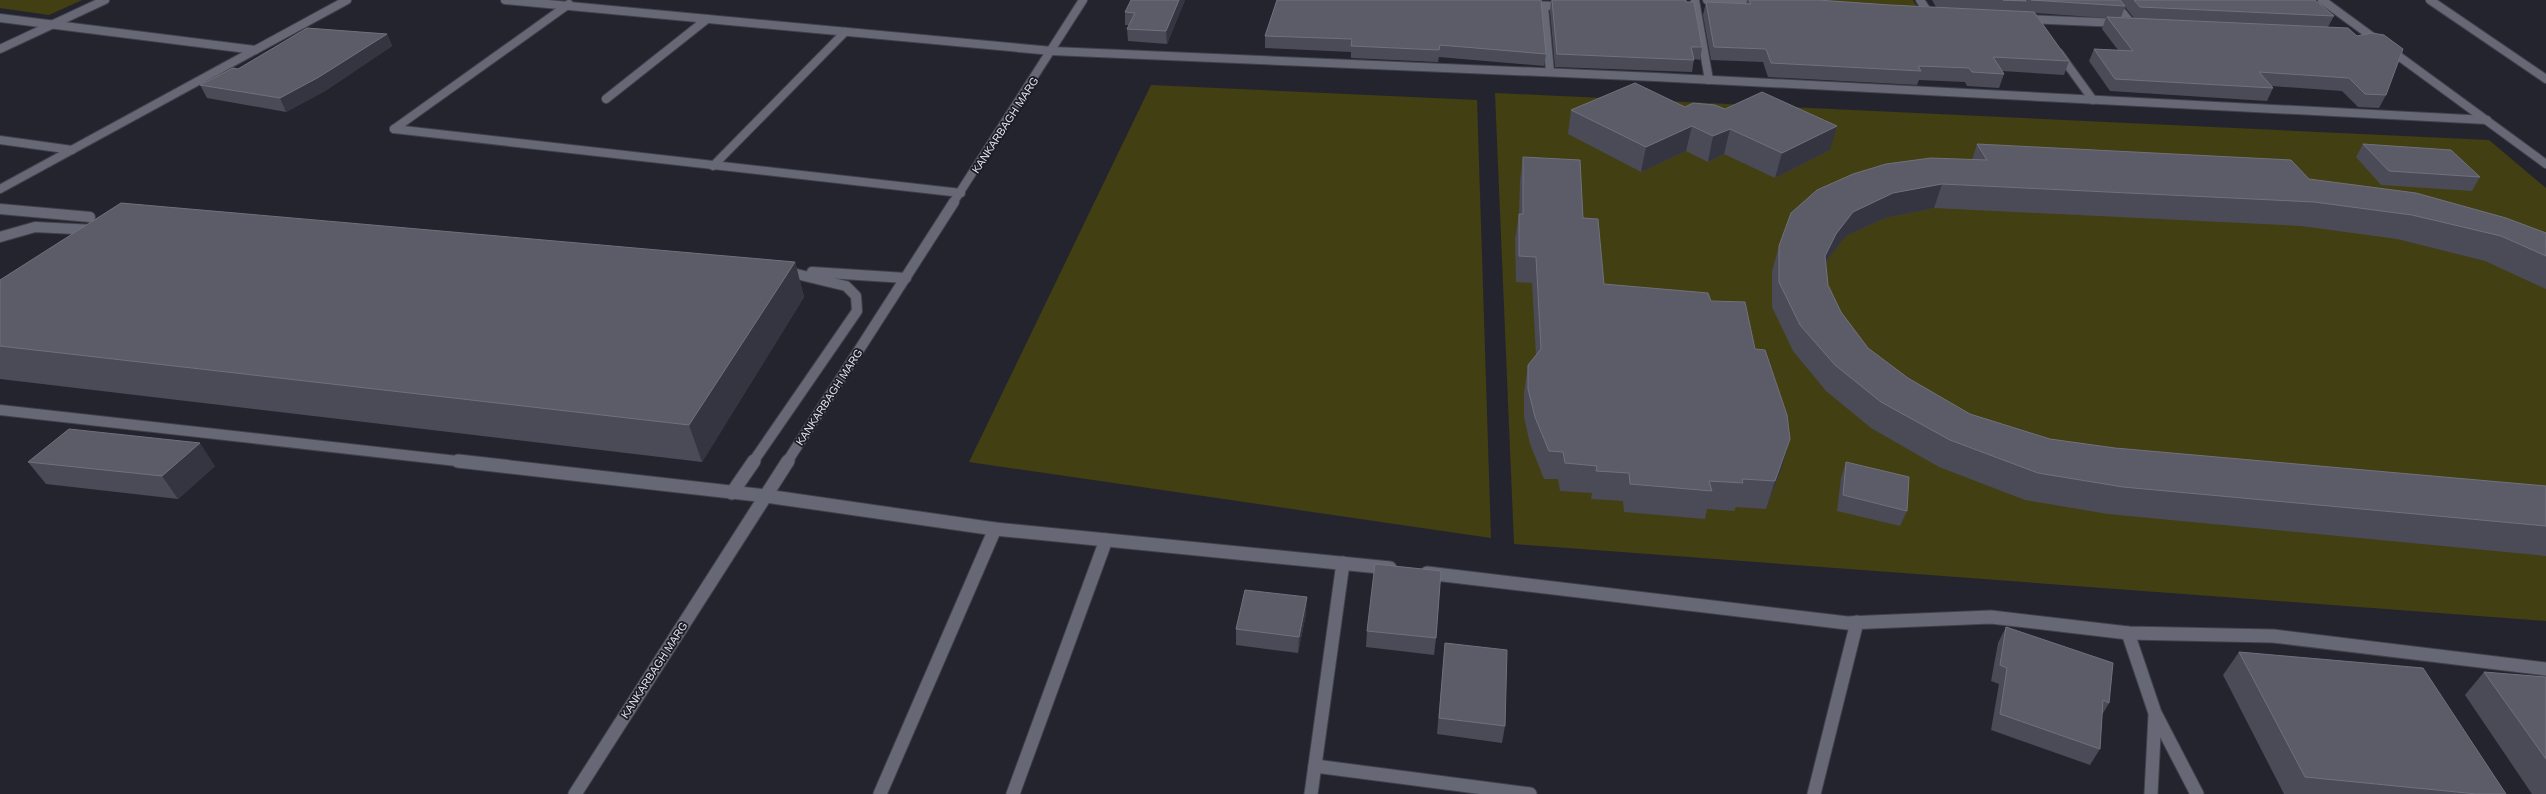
<svg xmlns="http://www.w3.org/2000/svg" width="2546" height="794" font-family="Helvetica,sans-serif">
	<style>
		.green { fill: #423f13 }
		.lines { fill: none; stroke-linecap: round; stroke-linejoin: round }
		.service-far1-casing { stroke: #40414a; stroke-width: 12 }
		.service-casing { stroke: #40414a; stroke-width: 15 }
		.minor-far2-casing { stroke: #40414a; stroke-width: 10 }
		.minor-far1-casing { stroke: #40414a; stroke-width: 12 }
		.minor-casing { stroke: #40414a; stroke-width: 15 }
		.tertiary-casing { stroke: #40414a; stroke-width: 10 }
		.service-far1 { stroke: #676875; stroke-width: 10 }
		.service { stroke: #676875; stroke-width: 13 }
		.minor-far2 { stroke: #676875; stroke-width: 8 }
		.minor-far1 { stroke: #676875; stroke-width: 10 }
		.minor { stroke: #676875; stroke-width: 13 }
		.tertiary { stroke: #676875; stroke-width: 8 }
		.wall { fill: #4a4b57; fill-rule: evenodd }
		.shaded-wall { fill: #343540 }
		.building { fill: #5b5c67; stroke: #70717c }
		.labels { text-anchor: middle; dominant-baseline: central; stroke-width: 3.5; stroke-linejoin: round; paint-order: stroke }
		.street-label { font-size: 11px; fill: #e3e4eb; stroke: #1a1b25 }
	</style>
	<rect width="100%" height="100%" fill="#24242f"/>
	<g class="green">
		<path d="M0 0H82L49 15 0 8Z"/>
		<path d="M1797 0H1913L1918 8Z"/>
		<path d="M1151 85 1477 100 1491 538 969 462Z"/>
		<path d="M1495 93 2489 140 2546 188V621L1514 544Z"/>
	</g>
	<g class="lines">
		<defs>
			<g id="service-far1">
				<path d="M0 209 90 217"/>
				<path d="M0 237 35 227 95 230"/>
				<path d="M812 272 906 278"/>
				<path d="M0 410 466 462"/>
				<path d="M753 462 857 311 856 296 846 286 784 271"/>
			</g>
			<g id="service">
				<path d="M458 461 766 496"/>
				<path d="M732 493 754 461"/>
			</g>
			<g id="minor-far2">
				<path d="M505 0 1052 51 1655 77 2487 120"/>
				<path d="M1695 0 1709 80"/>
				<path d="M1707 0 1760 3"/>
				<path d="M1920 0 1928 12"/>
				<path d="M2112 0 2131 23"/>
				<path d="M2322 0 2546 164"/>
				<path d="M2430 0 2546 79"/>
				<path d="M1526 5 1559 6V0"/>
				<path d="M1544 6 1550 72"/>
				<path d="M0 18 255 50"/>
				<path d="M2025 19 2120 23"/>
				<path d="M0 49 105 0"/>
				<path d="M2059 53 2093 100"/>
				<path d="M606 99 707 19"/>
				<path d="M394 129 961 193"/>
				<path d="M394 129 569 4"/>
				<path d="M0 140 72 150"/>
				<path d="M713 166 845 32"/>
				<path d="M953 203 1083 0"/>
			</g>
			<path id="minor-far1" d="M787 462 954 202"/>
			<g id="minor">
				<path d="M766 496 995 529 1390 568"/>
				<path d="M1427 573 1847 623 1991 617 2128 633 2273 636 2546 669"/>
				<path d="M2128 633 2155 713 2197 794"/>
				<path d="M1315 766 1530 794"/>
				<path d="M575 794 788 461"/>
				<path d="M880 794 995 529"/>
				<path d="M1013 794 1106 540"/>
				<path d="M1311 794 1343 563"/>
				<path d="M1814 794 1857 622"/>
				<path d="M2151 794 2155 715"/>
			</g>
			<path id="tertiary" d="M0 189 347 0"/>
		</defs>
		<use href="#service-far1" class="service-far1-casing"/>
		<use href="#service" class="service-casing"/>
		<use href="#minor-far2" class="minor-far2-casing"/>
		<use href="#minor-far1" class="minor-far1-casing"/>
		<use href="#minor" class="minor-casing"/>
		<use href="#tertiary" class="tertiary-casing"/>
		<use href="#service-far1" class="service-far1"/>
		<use href="#service" class="service"/>
		<use href="#minor-far2" class="minor-far2"/>
		<use href="#minor-far1" class="minor-far1"/>
		<use href="#minor" class="minor"/>
		<use href="#tertiary" class="tertiary"/>
	</g>
	<g class="wall">
		<path d="M1185 0 1167 44 1128 41 1127 29 1129 25H1125V12Z"/>
		<path d="M1277 0 1546 54 1544 66 1439 57 1438 62 1351 58V52L1265 48V36Z"/>
		<path d="M1548 0H1686L1702 47 1700 60 1694 59 1692 72 1555 67 1550 11 1551 0Z"/>
		<path d="M1747 0H1818L1890 5 1936 7 1932 0H2315L2334 16 2328 27 2386 95 2379 108 2358 107 2342 91 2272 86 2273 88 2267 101 2110 91 2089 61 2094 49 2118 50 2102 29 2106 18 2035 13 2069 61 2064 75 2002 71 2004 74 1999 88 1967 86 1965 82 1919 80 1917 85 1768 77 1763 62 1711 60 1703 15 1706 2 1746 4ZM2125 7 2130 13 2134 18 2121 17Z"/>
		<path d="M387 34 392 46 325 91 286 112 207 98 200 85 238 69Z"/>
		<path d="M1725 109 1830 150 1775 178 1724 154 1708 162 1686 151 1641 172 1568 134 1571 110Z"/>
		<path d="M1977 144 2309 179 2546 233V289L2485 261 2397 239 2301 226 1934 208 1885 218 1846 236 1828 259 1826 264 1828 285 1841 312 1868 348 1908 378 1970 414 2050 439 2115 448 2546 486V556L2108 514 2025 500 1939 467 1871 428 1826 391 1793 351 1772 307V271L1779 246 1972 160Z"/>
		<path d="M2363 144 2480 177 2472 191 2381 185 2356 157Z"/>
		<path d="M1523 157 1583 218 1604 284 1711 301 1755 349 1782 467 1766 509 1736 507 1734 511 1707 509 1705 519 1624 512 1623 501 1591 499 1592 493 1560 491 1558 479H1544L1530 444 1524 417V392L1528 365 1536 356 1532 283 1516 282 1515 239 1519 214 1520 181Z"/>
		<path d="M795 262 804 297 702 462 0 379V280Z"/>
		<path d="M28 462 215 466 178 499 46 484Z"/>
		<path d="M1846 462 1907 511 1900 526 1837 511 1841 478Z"/>
		<path d="M1306 614 1298 653 1236 645V629Z"/>
		<path d="M2006 627 2109 703 2102 715 2100 749 2090 765 1991 730 1999 684 1991 681 1998 643Z"/>
		<path d="M1367 631 1436 638 1434 655 1366 647Z"/>
		<path d="M1445 643 1505 726 1502 743 1437 734Z"/>
		<path d="M2239 652 2506 794H2284L2223 675Z"/>
		<path d="M2484 672 2546 677V794H2532L2465 695Z"/>
	</g>
	<g class="shaded-wall">
		<path d="M1179 0H1185L1167 44 1166 31Z"/>
		<path d="M387 34 392 46 325 91 286 112 280 98Z"/>
		<path d="M1692 126 1686 151 1641 172 1646 147Z"/>
		<path d="M1837 126 1830 150 1775 178 1782 153Z"/>
		<path d="M1730 129 1724 154 1708 162 1713 136Z"/>
		<path d="M1942 184 1934 208 1885 218 1846 236 1828 259 1817 281 1825 256 1836 234 1853 212 1893 193Z"/>
		<path d="M795 262 804 297 702 462 689 425Z"/>
		<path d="M1790 439 1782 467 1766 509 1775 481Z"/>
		<path d="M200 443 215 466 178 499 162 476Z"/>
		<path d="M1307 597 1306 614 1298 653 1299 637Z"/>
	</g>
	<g class="building">
		<path d="M1131 0H1179L1166 31 1127 29 1135 13 1125 12Z"/>
		<path d="M1277 0H1541L1546 54 1440 45 1439 50 1351 46 1352 39 1265 36Z"/>
		<path d="M1552 0H1686V2H1694L1702 47H1691L1694 60 1557 54Z"/>
		<path d="M1749 0H1818L1890 5 2034 12 2069 61 1993 57 2004 74 1972 72 1969 68 1918 66 1921 71 1771 63 1766 49 1714 47 1706 2 1751 4Z"/>
		<path d="M2003 0H2025L2026 1Z"/>
		<path d="M2031 0H2120L2125 6Z"/>
		<path d="M2134 0H2315L2334 16 2140 7Z"/>
		<path d="M2107 17 2348 28 2357 36 2372 33 2384 35 2403 49 2386 95 2365 94 2349 78 2259 72 2273 88 2115 79 2094 49 2133 51Z"/>
		<path d="M307 28 387 34 319 77 280 98 200 85 233 68 238 69Z"/>
		<path d="M1635 83 1685 107 1693 103 1715 105 1725 109 1762 92 1837 126 1782 153 1730 129 1713 136 1692 126 1646 147 1571 110Z"/>
		<path d="M1977 144 2291 160 2309 179 2416 193 2506 218 2546 233V256L2501 236 2412 215 2314 202 1942 184 1893 193 1853 212 1836 234 1825 256 1828 285 1841 312 1868 348 1908 378 1970 414 2050 439 2115 448 2546 486V526L2123 487 2038 473 1950 440 1881 402 1835 365 1800 325 1779 282V246L1791 213 1817 190 1853 174 1886 164 1931 158 1987 160Z"/>
		<path d="M2363 144 2451 150 2480 177 2389 171Z"/>
		<path d="M1523 157 1580 160 1583 218 1598 219 1604 284 1708 293 1711 301 1745 302 1755 349 1765 350 1787 415 1790 439 1775 481 1742 479 1743 483 1709 481 1712 491 1630 484 1629 473 1596 471 1597 466 1565 463 1563 452 1549 451 1535 417 1528 389V365L1541 349 1536 257 1519 256V214H1523Z"/>
		<path d="M121 203 795 262 689 425 0 346V280Z"/>
		<path d="M69 429 200 443 162 476 28 462Z"/>
		<path d="M1846 462 1909 477 1907 511 1843 495Z"/>
		<path d="M1375 564 1441 571 1436 638 1367 631Z"/>
		<path d="M1245 590 1307 597 1299 637 1236 629Z"/>
		<path d="M2006 627 2113 663 2109 703 2103 700 2100 749 2000 714 2007 668 2000 665Z"/>
		<path d="M1445 643 1507 650 1505 726 1439 718Z"/>
		<path d="M2239 652 2423 668 2506 794H2477L2305 777Z"/>
		<path d="M2484 672 2546 677V759Z"/>
	</g>
	<g class="labels">
		<g class="street-label">
			<text transform="translate(1005 125) rotate(-57)">KANKARBAGH MARG</text>
			<text transform="translate(829 397) rotate(-57)">KANKARBAGH MARG</text>
			<text transform="translate(654 670) rotate(-57)">KANKARBAGH MARG</text>
		</g>
	</g>
</svg>
